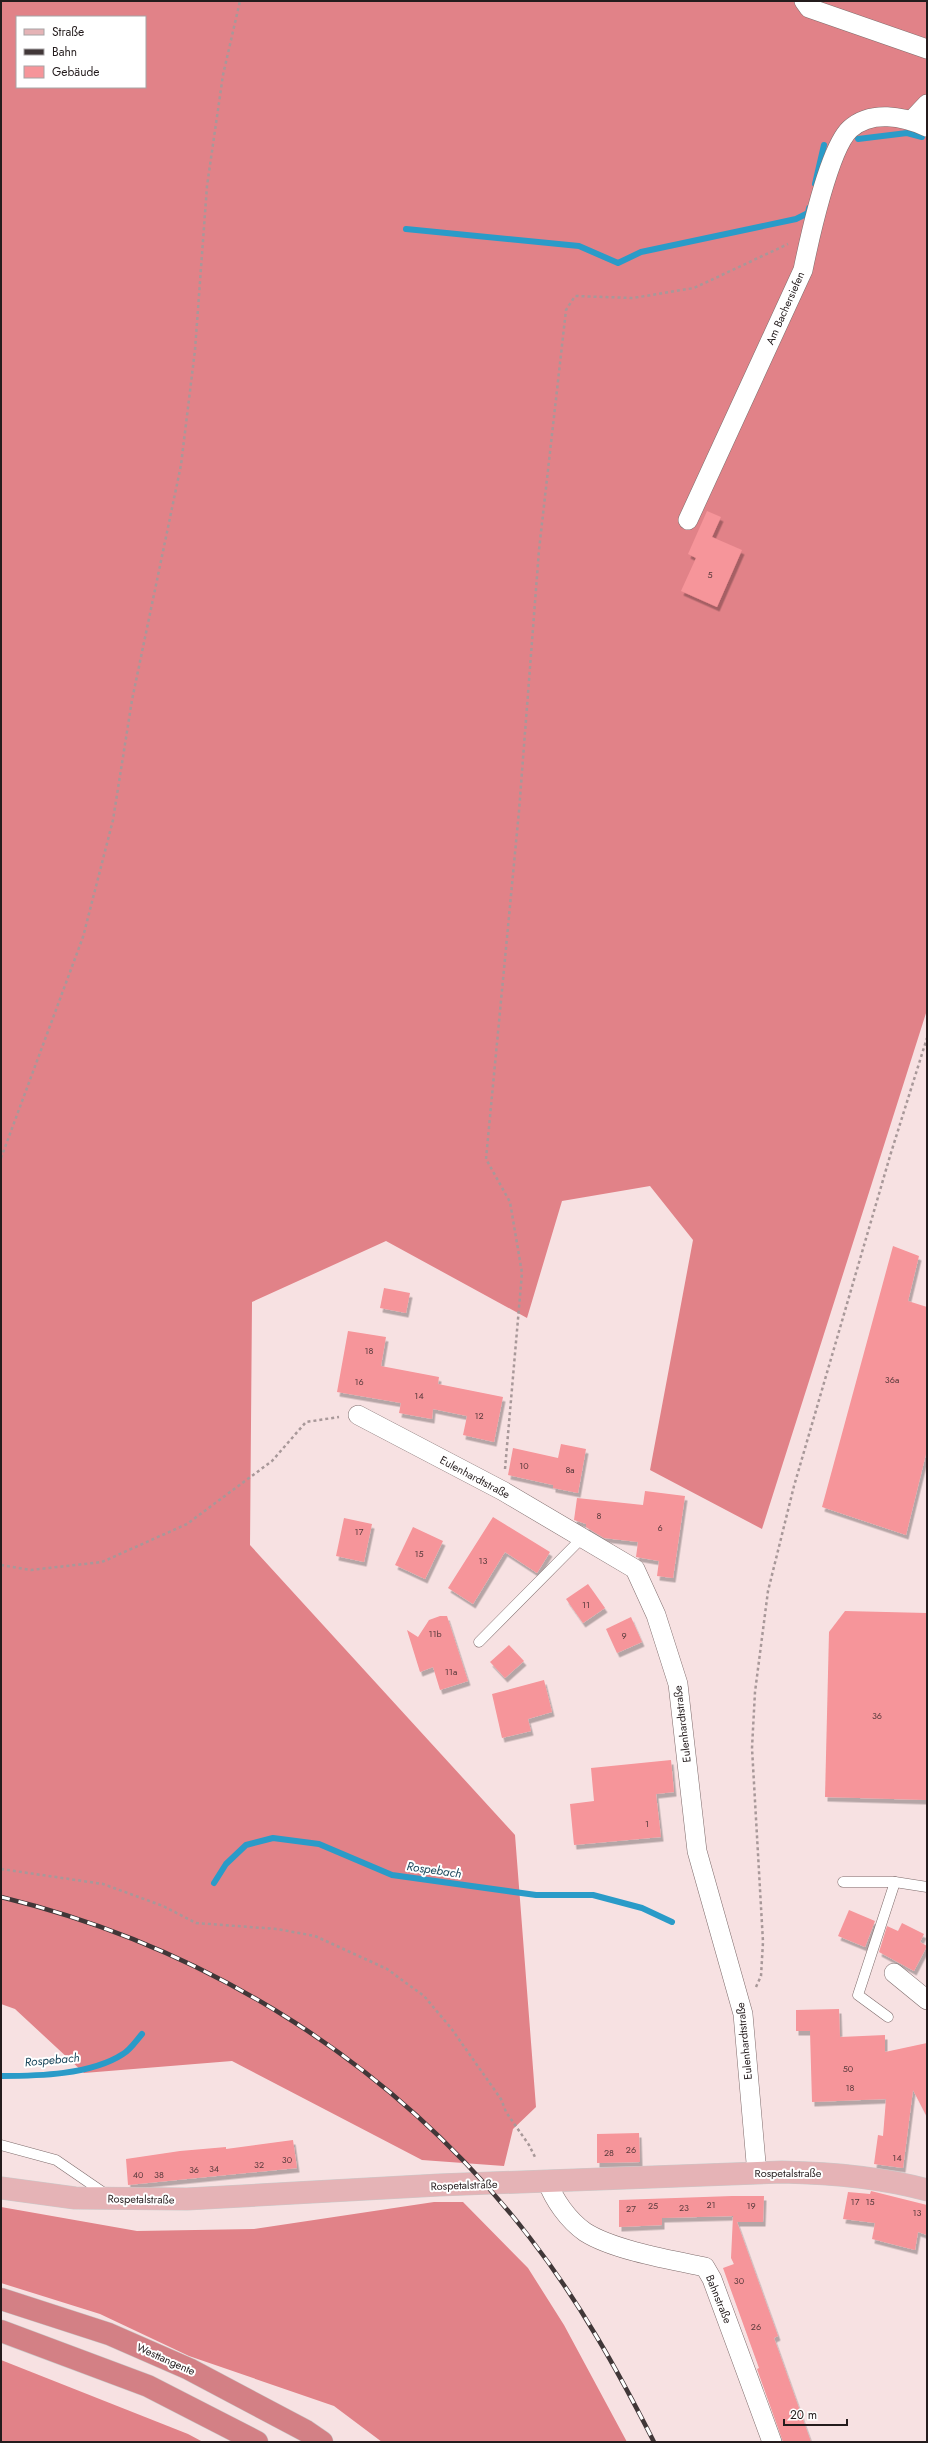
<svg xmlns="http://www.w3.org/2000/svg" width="928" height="2443" font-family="Jost,sans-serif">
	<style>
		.forest { fill: #e18288; fill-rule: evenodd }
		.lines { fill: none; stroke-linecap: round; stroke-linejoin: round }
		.stream { stroke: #2a9bc8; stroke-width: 6 }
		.building { fill: #f6959a; filter: url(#shadow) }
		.lane-casing { stroke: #7f6c6c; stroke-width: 11 }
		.street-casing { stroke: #7f6c6c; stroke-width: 20 }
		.primary-casing { stroke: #cac9c9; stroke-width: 23 }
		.highway-casing { stroke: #cac9c9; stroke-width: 23 }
		.path { stroke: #a89899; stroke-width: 2.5; stroke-dasharray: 3 3; stroke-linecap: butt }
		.lane { stroke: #fff; stroke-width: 10 }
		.street { stroke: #fff; stroke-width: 19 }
		.primary { stroke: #e5b3b6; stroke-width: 22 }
		.highway { stroke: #d38085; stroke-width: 22 }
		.rail-casing { stroke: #413738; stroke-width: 4.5 }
		.rail { stroke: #fff; stroke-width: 3; stroke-dasharray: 9; stroke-linecap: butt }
		.labels { text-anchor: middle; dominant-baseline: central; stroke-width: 4; stroke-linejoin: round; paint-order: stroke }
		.number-label { font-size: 9px; fill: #583a3c }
		.street-label { font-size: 11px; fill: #241c1d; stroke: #fff }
		.water-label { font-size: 12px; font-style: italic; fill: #1c485c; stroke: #fff }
	</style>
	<defs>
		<filter id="shadow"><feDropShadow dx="2.5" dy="4.5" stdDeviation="0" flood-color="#0004"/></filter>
	</defs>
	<rect width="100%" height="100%" fill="#f7e1e2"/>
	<g class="forest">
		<path d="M1 1H927V1010L762 1529 650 1470 693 1240 650 1186 562 1201 527 1318 386 1241 252 1302 250 1545 515 1835 536 2107 513 2129 504 2166 422 2160 232 2061 84 2073 15 2009 1 2004ZM17 17H145V87H17Z"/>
		<path d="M434 2202H463L528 2268 564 2325 627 2442H382L334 2406 189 2356 100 2314 1 2283V2207L137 2231 254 2229Z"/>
		<path d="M1 2360 188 2434 203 2442H1Z"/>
	</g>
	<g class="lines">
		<g class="stream">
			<path d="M858 139 907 133 922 137"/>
			<path d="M815 184 824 145"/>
			<path d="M406 229 579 246 618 263 641 252 796 219 808 213 809 208"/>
			<path d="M214 1883 226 1864 246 1845 273 1838 319 1844 392 1875 536 1895H593L642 1908 672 1922"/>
			<path d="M1 2076C37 2076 91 2075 123 2054 130 2050 136 2041 142 2034"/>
		</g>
	</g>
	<g class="building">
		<path d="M707 511 721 517 712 537 742 550 717 607 681 591 696 558 688 554Z"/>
		<path d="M893 1246 919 1256 908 1301 927 1307V1450L906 1535 822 1507Z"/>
		<path d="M384 1288 410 1293 406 1313 380 1308Z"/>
		<path d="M348 1331 386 1337 381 1366 439 1377 438 1384 503 1397 494 1442 463 1435 467 1416 433 1409 432 1419 399 1413 401 1403 337 1392Z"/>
		<path d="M561 1444 586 1449 578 1493 553 1488V1485L508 1475 513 1448 558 1458Z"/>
		<path d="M645 1491 685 1496 673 1578 657 1576 659 1561 636 1557 638 1542 604 1538 586 1527V1524L574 1520 577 1498 643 1505Z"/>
		<path d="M493 1517 550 1552 537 1573 505 1552 473 1604 448 1588Z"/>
		<path d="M344 1518 372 1524 364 1562 336 1556Z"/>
		<path d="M413 1527 443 1541 425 1579 395 1565Z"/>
		<path d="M588 1584 605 1608 583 1623 566 1599Z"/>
		<path d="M845 1611 927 1613V1800L825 1797 829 1632Z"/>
		<path d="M440 1616H447L468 1681 440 1690 433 1667 420 1672 407 1630 418 1637 429 1620Z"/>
		<path d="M631 1617 642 1642 617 1653 606 1629Z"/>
		<path d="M509 1645 524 1661 505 1678 490 1662Z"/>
		<path d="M544 1680 552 1712 528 1719 531 1731 502 1738 492 1694Z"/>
		<path d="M671 1760 674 1792 656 1794 661 1837 574 1845 570 1804 594 1801 591 1768Z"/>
		<path d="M849 1910 875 1921 865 1947 838 1936Z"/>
		<path d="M902 1923 924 1934 920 1942 927 1946 914 1971 879 1952 887 1926 898 1931Z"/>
		<path d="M839 2009 840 2037 885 2035V2052L927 2043V2117L913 2090 903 2168 874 2164 878 2135 883 2136 886 2099 812 2102 810 2031H796V2010Z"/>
		<path d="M639 2133 640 2162 597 2163V2134Z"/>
		<path d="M293 2140 297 2168 128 2185 126 2159 180 2151 226 2147V2149Z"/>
		<path d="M871 2191 927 2205V2235L918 2232 915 2250 872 2239 875 2223 843 2219 848 2192 870 2194Z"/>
		<path d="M732 2196H764L763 2222H737L778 2336 774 2338 811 2442H783L757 2369 759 2368 723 2268 734 2264 731 2258 733 2216 662 2218V2225L619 2227V2200Z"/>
	</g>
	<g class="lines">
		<defs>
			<g id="lane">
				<path d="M479 1642 582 1538"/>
				<path d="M843 1882H895L927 1887"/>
				<path d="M888 2017 858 1995 895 1882"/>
				<path d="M1 2145 56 2160 107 2195"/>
			</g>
			<g id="street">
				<path d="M804 1 809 8 927 49"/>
				<path d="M912 120 927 104"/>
				<path d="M688 520 803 270C809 241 829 148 850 129 871 110 903 116 927 127"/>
				<path d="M358 1415 503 1491 635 1569 656 1615 678 1684 697 1851 743 2014 757 2174"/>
				<path d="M894 1973 927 2000"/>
				<path d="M547 2181C554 2200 568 2220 585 2232 613 2250 671 2260 705 2267L712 2279 772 2442"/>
			</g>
			<path id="primary" d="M1 2188 75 2198 187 2199 439 2185 782 2172C831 2173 880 2177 927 2190"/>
			<g id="highway">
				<path d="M1 2299 109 2334 189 2369 306 2431 322 2442"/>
				<path d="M1 2331 148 2386 257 2442"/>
			</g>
		</defs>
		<use href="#lane" class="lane-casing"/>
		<use href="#street" class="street-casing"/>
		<use href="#primary" class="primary-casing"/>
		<use href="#highway" class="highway-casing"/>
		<g class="path">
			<path d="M1 1158 83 937 113 820 132 700 181 465 195 350 207 186 223 75 240 1"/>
			<path d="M505 1469 522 1273 510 1202 486 1159 519 811 539 550 566 310 575 296 633 298 694 288 788 244"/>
			<path d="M1 1565 31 1570 102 1562 187 1524 272 1461 306 1422 339 1417"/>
			<path d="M1 1869 103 1884 163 1906 196 1923 277 1929 315 1936 387 1969 424 1996 451 2028 501 2099 506 2112 529 2145 536 2159"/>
			<path d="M756 1987 761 1976 763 1942 752 1748 755 1692 768 1591 794 1486 890 1156 927 1038"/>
		</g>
		<use href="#lane" class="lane"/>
		<use href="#street" class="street"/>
		<use href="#primary" class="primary"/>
		<use href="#highway" class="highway"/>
		<defs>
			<path id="rail" d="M1 1897C211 1948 398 2067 530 2238 579 2301 618 2371 654 2442"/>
		</defs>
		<use href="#rail" class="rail-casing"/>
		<use href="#rail" class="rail"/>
	</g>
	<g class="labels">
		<g class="number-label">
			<text x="710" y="574">5</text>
			<text x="369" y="1350">18</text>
			<text x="892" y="1379">36a</text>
			<text x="359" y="1381">16</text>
			<text x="419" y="1395">14</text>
			<text x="479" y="1415">12</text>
			<text x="524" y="1465">10</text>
			<text x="570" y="1469">8a</text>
			<text x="599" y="1515">8</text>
			<text x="660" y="1527">6</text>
			<text x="359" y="1531">17</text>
			<text x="419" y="1553">15</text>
			<text x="483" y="1560">13</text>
			<text x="586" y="1604">11</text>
			<text x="435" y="1633">11b</text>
			<text x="624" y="1635">9</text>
			<text x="451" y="1671">11a</text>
			<text x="877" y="1715">36</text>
			<text x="647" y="1823">1</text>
			<text x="848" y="2068">50</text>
			<text x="850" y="2087">18</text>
			<text x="631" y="2149">26</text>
			<text x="609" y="2152">28</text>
			<text x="897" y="2157">14</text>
			<text x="287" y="2159">30</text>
			<text x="259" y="2164">32</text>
			<text x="214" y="2168">34</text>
			<text x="194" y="2169">36</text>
			<text x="138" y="2174">40</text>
			<text x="159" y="2174">38</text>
			<text x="855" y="2201">17</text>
			<text x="870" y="2201">15</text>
			<text x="711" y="2204">21</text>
			<text x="653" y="2205">25</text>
			<text x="751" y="2205">19</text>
			<text x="684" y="2207">23</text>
			<text x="631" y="2208">27</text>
			<text x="917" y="2212">13</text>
			<text x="739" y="2280">30</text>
			<text x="756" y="2326">26</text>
		</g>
		<g class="street-label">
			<text transform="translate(785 308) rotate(-66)">Am Bachersiefen</text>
			<text transform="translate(475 1477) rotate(28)">Eulenhardtstraße</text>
			<text transform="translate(682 1724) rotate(-97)">Eulenhardtstraße</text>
			<text transform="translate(744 2041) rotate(-96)">Eulenhardtstraße</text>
			<text x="788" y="2173">Rospetalstraße</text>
			<text transform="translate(464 2185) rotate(-2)">Rospetalstraße</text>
			<text transform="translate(141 2199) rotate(1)">Rospetalstraße</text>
			<text transform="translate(719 2299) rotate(68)">Bahnstraße</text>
			<text transform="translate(166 2359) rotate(24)">Westtangente</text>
		</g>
		<g class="water-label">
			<text transform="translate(434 1870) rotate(8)">Rospebach</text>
			<text transform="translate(52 2060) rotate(-5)">Rospebach</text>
		</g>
	</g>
	<rect width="928" height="2443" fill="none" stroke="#241c1d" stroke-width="4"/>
	<rect x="16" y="16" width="130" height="72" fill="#ffffff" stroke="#a7a4a5"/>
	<rect x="24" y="29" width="20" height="6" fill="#e5b3b6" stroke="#a7a4a5"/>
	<text x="52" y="36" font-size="12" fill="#241c1d">Straße</text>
	<rect x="24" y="49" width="20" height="6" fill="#413738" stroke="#a7a4a5"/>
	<text x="52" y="56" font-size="12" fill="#241c1d">Bahn</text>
	<rect x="24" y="66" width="20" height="12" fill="#f6959a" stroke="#a7a4a5"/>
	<text x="52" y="76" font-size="12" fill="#241c1d">Gebäude</text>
	<path d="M784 2419v6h63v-6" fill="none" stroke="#241c1d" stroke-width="2"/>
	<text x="790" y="2419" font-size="12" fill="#241c1d" stroke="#ffffff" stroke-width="3" paint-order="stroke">20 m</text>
</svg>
